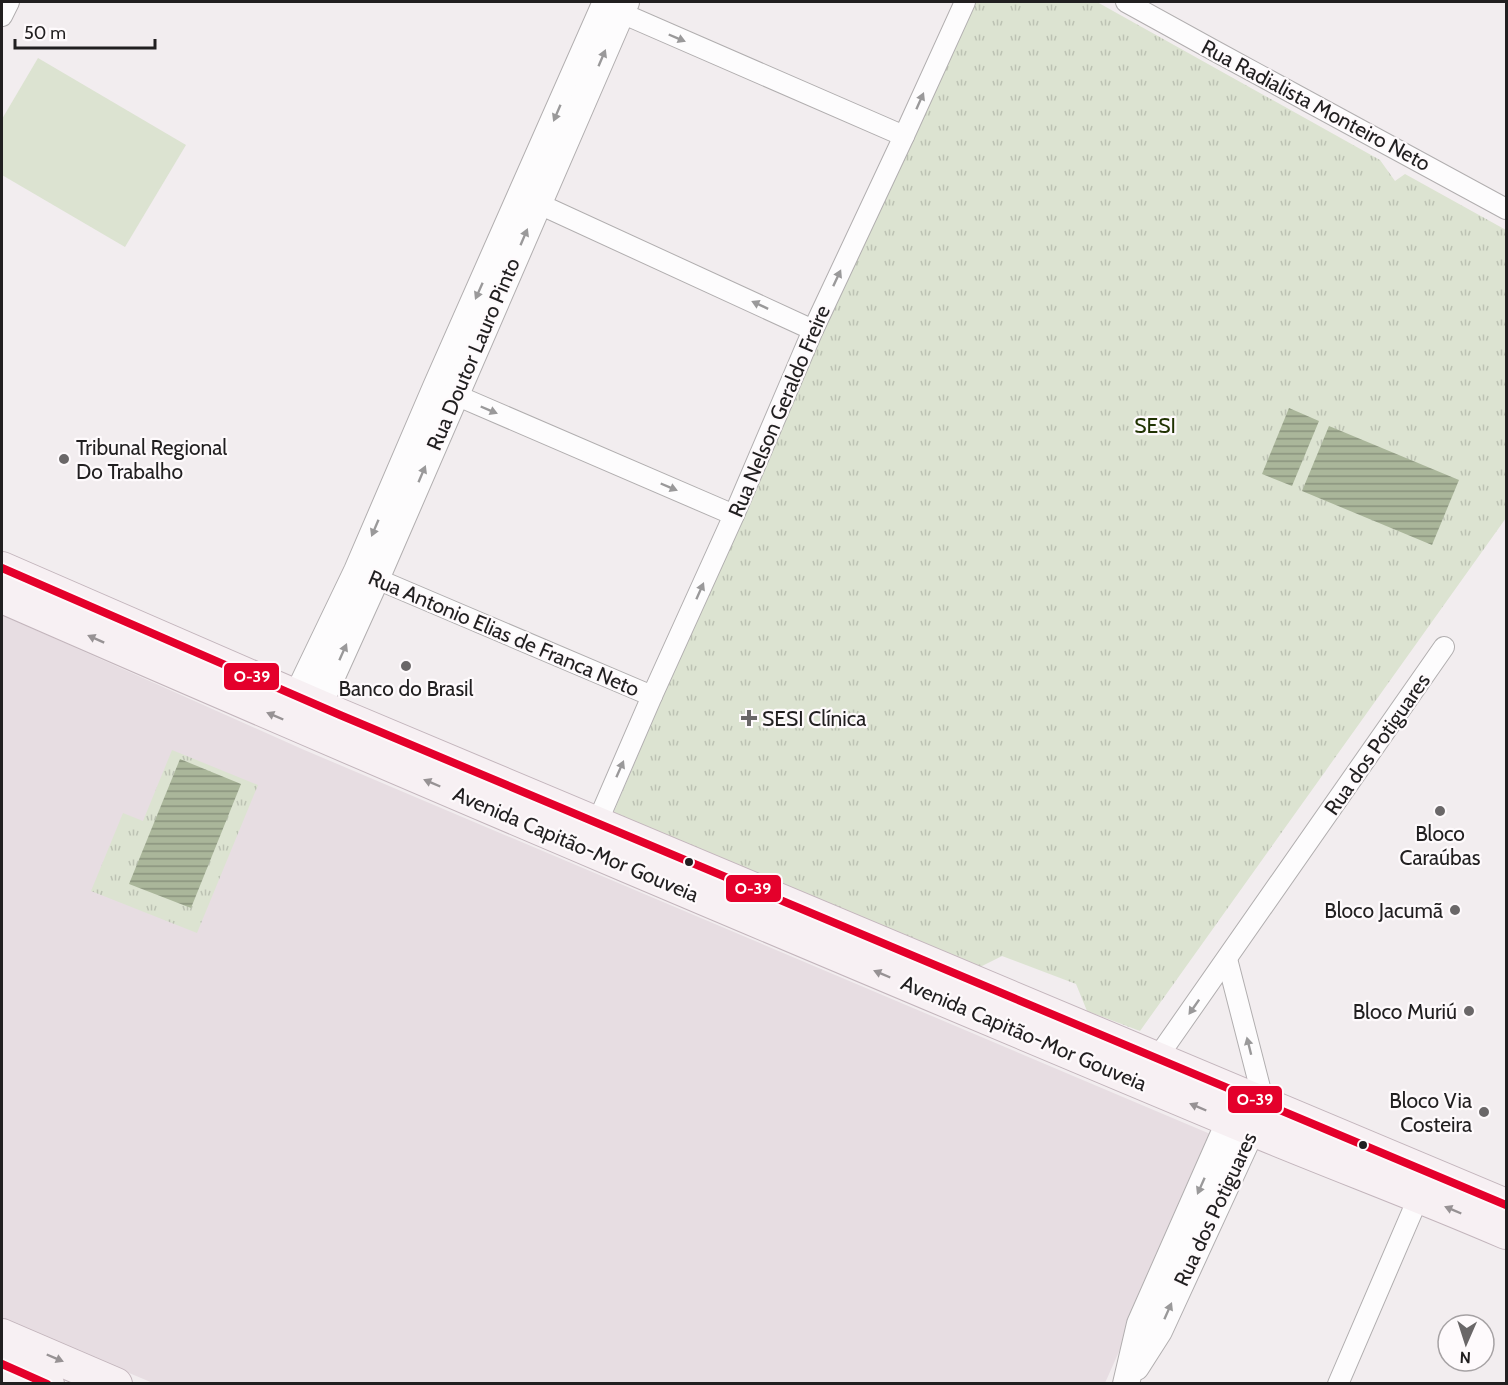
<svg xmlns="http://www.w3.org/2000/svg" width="1508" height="1385" font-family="Cabin,sans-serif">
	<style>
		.built { fill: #e7dde2 }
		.grass { fill: #dce3d1 }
		.park { fill: url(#park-tufts) }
		.water { fill: url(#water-rules) }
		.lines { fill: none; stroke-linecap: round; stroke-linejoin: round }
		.minor-casing { stroke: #b1aeaf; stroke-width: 22 }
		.tertiary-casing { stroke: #b1aeaf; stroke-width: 28 }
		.primary-casing { stroke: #c3b5bc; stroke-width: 34 }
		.minor { stroke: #fdfcfd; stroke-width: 20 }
		.tertiary { stroke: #fdfcfd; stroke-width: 26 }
		.primary { stroke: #f7f0f3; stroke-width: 32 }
		.bus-1-casing { stroke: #fefafc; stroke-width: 12 }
		.bus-1 { stroke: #e4002b; stroke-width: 8 }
		.oneway { fill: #9a999a }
		.oneway2 { fill: #979294 }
		.poi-dot { fill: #6a6768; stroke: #fefafc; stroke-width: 2 }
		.bus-dot { fill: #211f20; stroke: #fefafc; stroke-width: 2 }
		.labels { text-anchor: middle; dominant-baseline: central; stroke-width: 4.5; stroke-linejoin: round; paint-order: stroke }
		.street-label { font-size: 21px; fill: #211f20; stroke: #fefafc }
		.park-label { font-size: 21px; fill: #203302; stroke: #fefafc }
		.poi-label { font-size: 21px; fill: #211f20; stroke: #fefafc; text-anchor: end }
		.line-badge { stroke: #fefafc; stroke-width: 2 }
		.badge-label { font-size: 16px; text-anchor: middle; font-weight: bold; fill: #fff }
	</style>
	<defs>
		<pattern id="park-tufts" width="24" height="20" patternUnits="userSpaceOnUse" patternTransform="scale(1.5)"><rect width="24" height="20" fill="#dce3d1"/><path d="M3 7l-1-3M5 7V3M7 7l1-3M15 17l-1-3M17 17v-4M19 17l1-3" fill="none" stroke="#bcc2b3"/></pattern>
		<pattern id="water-rules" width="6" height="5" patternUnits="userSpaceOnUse" patternTransform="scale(1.5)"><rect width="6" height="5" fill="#aab69a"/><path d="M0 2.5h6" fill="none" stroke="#8a937d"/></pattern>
	</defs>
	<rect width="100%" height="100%" fill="#f2edef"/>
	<path class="built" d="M2 615 302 749 1215 1136 1105 1383H153L2 1320Z"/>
	<path class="grass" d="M38 58 186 145 125 247 2 175V119Z"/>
	<g class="park">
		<path d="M973 2H1097L1380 160 1395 181 1405 174 1506 230V518L1140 1031 1087 1011 1076 984 1002 956 978 968 612 816 756 479Z"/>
		<path d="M172 750 258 785 197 933 91 891 123 813 143 821Z"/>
	</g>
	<g class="water">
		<path d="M1289 408 1319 421 1292 486 1262 474Z"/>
		<path d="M1329 426 1459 480 1432 545 1302 491Z"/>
		<path d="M180 759 241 784 191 908 129 884Z"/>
	</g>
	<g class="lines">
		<defs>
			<g id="minor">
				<path d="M1126 2 1215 51 1506 209"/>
				<path d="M610 8 904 136"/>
				<path d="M2 16 9 2"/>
				<path d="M526 198 813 330"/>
				<path d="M444 390 734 515"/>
				<path d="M365 574 652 696"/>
				<path d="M597 823 652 696 734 515 813 330 904 136 965 2"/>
				<path d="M1227 959 1264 1103"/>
				<path d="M1157 1058 1444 647"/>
				<path d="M1338 1384 1419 1196"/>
			</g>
			<g id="tertiary">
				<path d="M297 696 357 571 436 387 606 2"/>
				<path d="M319 705 376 579 626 2"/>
				<path d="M1136 1367 1159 1331 1259 1114"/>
				<path d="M1126 1384 1140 1324 1238 1102"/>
			</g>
			<g id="primary">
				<path d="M2 568 340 715 1506 1205"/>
				<path d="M2 597C415 778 831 953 1248 1128 1334 1164 1421 1196 1506 1233"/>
				<path d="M2 1335 116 1384"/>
				<path d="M2 1364 48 1384"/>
			</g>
		</defs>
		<use href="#minor" class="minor-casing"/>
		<use href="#tertiary" class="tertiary-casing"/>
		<use href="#primary" class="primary-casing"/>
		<use href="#minor" class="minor"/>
		<use href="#tertiary" class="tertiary"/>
		<use href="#primary" class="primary"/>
		<defs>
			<g id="bus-1">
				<path d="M2 568 340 715 1506 1205"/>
				<path d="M2 1364 47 1384"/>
			</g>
		</defs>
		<use href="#bus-1" class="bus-1-casing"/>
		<use href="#bus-1" class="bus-1"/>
	</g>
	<defs><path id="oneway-solid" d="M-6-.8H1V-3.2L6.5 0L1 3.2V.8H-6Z" transform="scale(1.5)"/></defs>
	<g class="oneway">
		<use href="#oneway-solid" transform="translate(677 38) rotate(23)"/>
		<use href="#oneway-solid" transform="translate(602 58) rotate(-67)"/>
		<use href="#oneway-solid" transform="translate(920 101) rotate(-66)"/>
		<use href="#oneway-solid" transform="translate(557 113) rotate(113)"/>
		<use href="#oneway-solid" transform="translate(524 237) rotate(-67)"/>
		<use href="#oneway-solid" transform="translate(837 278) rotate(-65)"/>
		<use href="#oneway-solid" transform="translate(479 291) rotate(114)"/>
		<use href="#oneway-solid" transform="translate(760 305) rotate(-155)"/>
		<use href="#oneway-solid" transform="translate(489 410) rotate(23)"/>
		<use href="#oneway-solid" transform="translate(422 474) rotate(-67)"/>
		<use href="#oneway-solid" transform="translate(669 487) rotate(23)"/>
		<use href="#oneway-solid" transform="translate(375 528) rotate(113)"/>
		<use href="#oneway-solid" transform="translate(700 591) rotate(-66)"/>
		<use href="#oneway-solid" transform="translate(343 652) rotate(-66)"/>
		<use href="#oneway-solid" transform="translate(620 769) rotate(-66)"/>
		<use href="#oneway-solid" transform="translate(1194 1007) rotate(125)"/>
		<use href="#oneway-solid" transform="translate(1249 1046) rotate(-104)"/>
		<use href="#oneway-solid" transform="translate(1201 1186) rotate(114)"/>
		<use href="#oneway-solid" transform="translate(1168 1311) rotate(-66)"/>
	</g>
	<g class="oneway2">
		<use href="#oneway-solid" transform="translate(96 639) rotate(-156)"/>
		<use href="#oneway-solid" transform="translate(275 716) rotate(-157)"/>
		<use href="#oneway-solid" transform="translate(432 783) rotate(-157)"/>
		<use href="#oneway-solid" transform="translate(882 974) rotate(-157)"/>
		<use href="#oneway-solid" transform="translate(1198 1107) rotate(-157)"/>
		<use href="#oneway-solid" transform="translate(1453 1210) rotate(-157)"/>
		<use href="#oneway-solid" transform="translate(55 1358) rotate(23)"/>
	</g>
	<g class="poi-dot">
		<circle cx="64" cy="459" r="6"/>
		<circle cx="406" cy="666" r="6"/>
		<path d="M746 709h6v6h6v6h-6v6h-6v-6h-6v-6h6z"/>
		<circle cx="1440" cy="811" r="6"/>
		<circle cx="1455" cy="910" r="6"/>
		<circle cx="1469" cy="1011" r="6"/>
		<circle cx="1484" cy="1112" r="6"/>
	</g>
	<g class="bus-dot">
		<circle cx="689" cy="862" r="5"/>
		<circle cx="1363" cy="1145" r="5"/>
	</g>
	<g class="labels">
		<g class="street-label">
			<text transform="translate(1316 105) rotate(28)">Rua Radialista Monteiro Neto</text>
			<text transform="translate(473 354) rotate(-67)">Rua Doutor Lauro Pinto</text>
			<text transform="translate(779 411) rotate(-67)">Rua Nelson Geraldo Freire</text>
			<text transform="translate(504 633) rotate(23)">Rua Antonio Elias de Franca Neto</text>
			<text transform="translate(1377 744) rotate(-55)">Rua dos Potiguares</text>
			<text transform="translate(576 844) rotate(23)">Avenida Capitão-Mor Gouveia</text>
			<text transform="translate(1024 1033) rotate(23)">Avenida Capitão-Mor Gouveia</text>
			<text transform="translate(1215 1209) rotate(-65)">Rua dos Potiguares</text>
		</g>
		<g class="park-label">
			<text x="1155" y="425">SESI</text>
		</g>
		<g class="poi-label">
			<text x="76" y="447" text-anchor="start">Tribunal Regional<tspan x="76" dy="24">Do Trabalho</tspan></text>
			<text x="406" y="688" text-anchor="middle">Banco do Brasil</text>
			<text x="762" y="718" text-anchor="start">SESI Clínica</text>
			<text x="1440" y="833" text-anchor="middle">Bloco<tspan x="1440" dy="24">Caraúbas</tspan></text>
			<text x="1443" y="910">Bloco Jacumã</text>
			<text x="1457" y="1011">Bloco Muriú</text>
			<text x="1472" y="1100">Bloco Via<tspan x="1472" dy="24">Costeira</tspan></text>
		</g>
	</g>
	<g class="line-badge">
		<rect x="223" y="662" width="57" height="29" rx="6" fill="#e4002b"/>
		<rect x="725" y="874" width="57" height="29" rx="6" fill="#e4002b"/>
		<rect x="1227" y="1085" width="56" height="29" rx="6" fill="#e4002b"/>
	</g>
	<g class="badge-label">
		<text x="252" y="682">O-39</text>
		<text x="753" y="894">O-39</text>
		<text x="1255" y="1105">O-39</text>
	</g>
	<rect width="1508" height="1385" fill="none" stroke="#211f20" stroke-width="6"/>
	<g transform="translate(1466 1343) rotate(183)"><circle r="28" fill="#fefafc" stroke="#a6a2a4" stroke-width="1.5"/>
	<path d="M0-4.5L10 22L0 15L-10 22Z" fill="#6a6768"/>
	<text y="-9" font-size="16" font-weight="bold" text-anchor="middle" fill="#211f20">N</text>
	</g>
	<path d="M15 39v9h140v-9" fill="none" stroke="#211f20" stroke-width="3"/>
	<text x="24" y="39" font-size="18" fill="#211f20" stroke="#fefafc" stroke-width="4.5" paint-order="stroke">50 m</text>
</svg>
